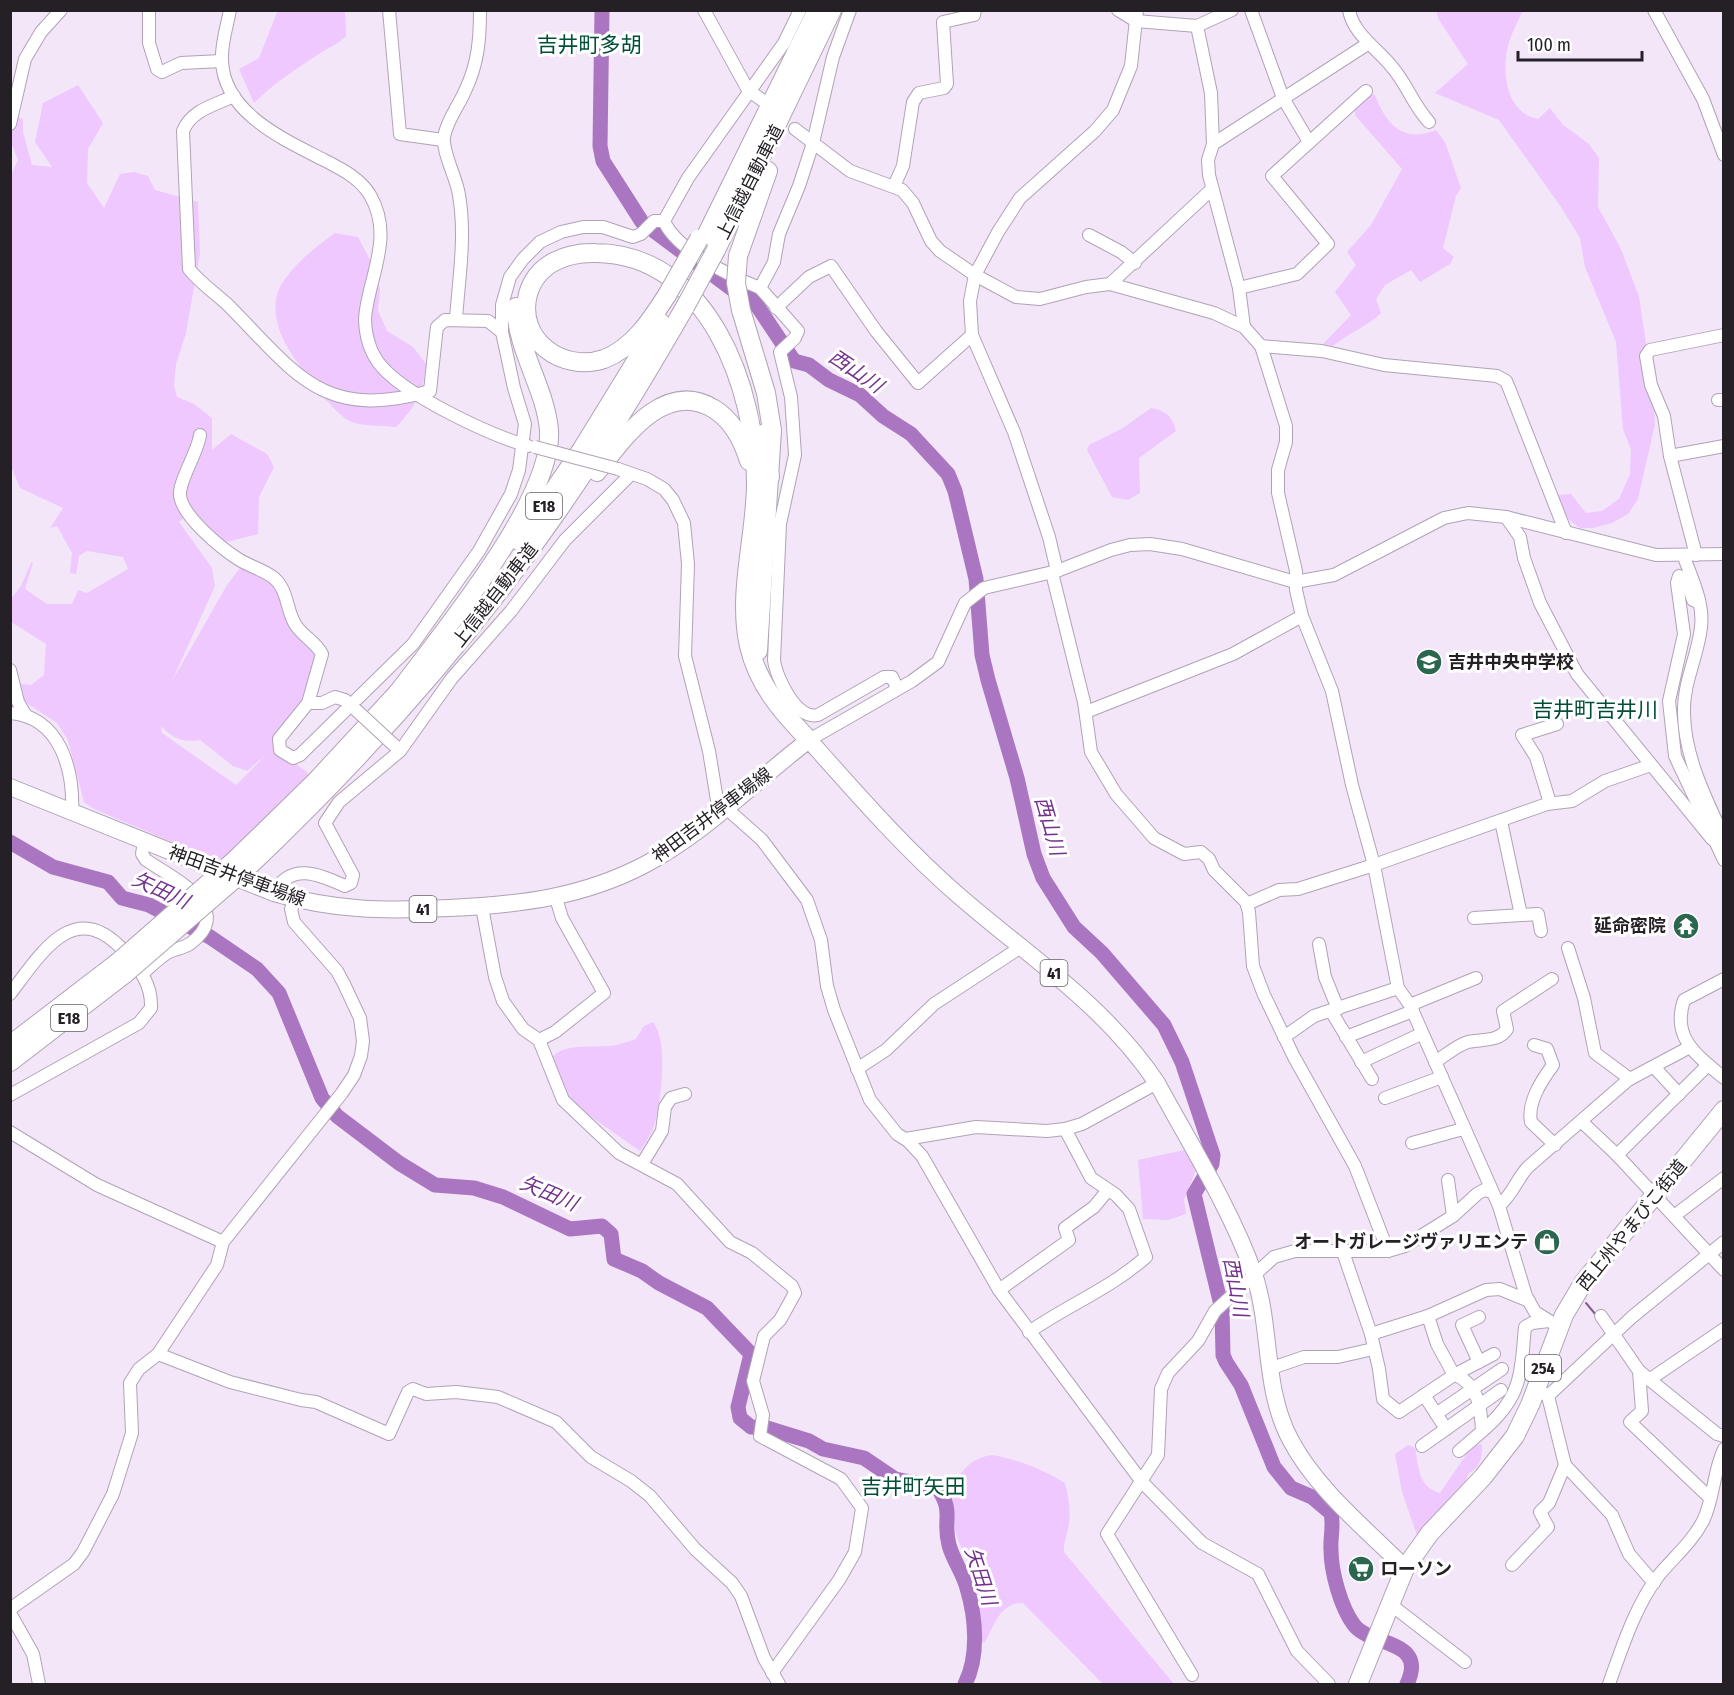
<svg xmlns="http://www.w3.org/2000/svg" width="1734" height="1695" font-family="'Fira Sans Condensed','Noto Sans JP',sans-serif">
	<style>
		.green { fill: #eec8ff; fill-rule: evenodd }
		.lines { fill: none; stroke-linecap: round; stroke-linejoin: round }
		.stream { stroke: #825c92; stroke-width: 2 }
		.river { stroke: #ab76c1; stroke-width: 15 }
		.minor-casing { stroke: #afa3b5; stroke-width: 14 }
		.major-casing { stroke: #afa3b5; stroke-width: 18 }
		.highway-casing { stroke: #afa3b5; stroke-width: 20 }
		.minor { stroke: #fff; stroke-width: 12 }
		.major { stroke: #fff; stroke-width: 16 }
		.highway { stroke: #fff; stroke-width: 18 }
		.minor-bridge-casing { stroke: #afa3b5; stroke-width: 14; stroke-linecap: butt }
		.highway-bridge-casing { stroke: #afa3b5; stroke-width: 20; stroke-linecap: butt }
		.minor-bridge { stroke: #fff; stroke-width: 12 }
		.highway-bridge { stroke: #fff; stroke-width: 18 }
		.labels { text-anchor: middle; dominant-baseline: central; stroke-width: 6; stroke-linejoin: round; paint-order: stroke }
		.shield { fill: #fff; stroke: #666367; stroke-width: 1.5 }
		.shield-label { font-size: 16px; font-weight: bold; fill: #242026 }
		.street-label { font-size: 18px; fill: #242026; stroke: #fff }
		.poi-label { font-size: 18px; font-weight: bold; fill: #242026; stroke: #fff; text-anchor: start }
		.water-label { font-size: 20px; font-style: italic; fill: #73328c; stroke: #fff }
		.quarter-label { font-size: 21px; fill: #004e37; stroke: #fff }
	</style>
	<rect width="100%" height="100%" fill="#f3e6f9"/>
	<g class="green">
		<path d="M278 10 345 11 346 36C337 45 329 47 319 54 297 68 273 84 254 103L239 69 259 58Z"/>
		<path d="M1516 10 1522 12C1518 22 1512 32 1509 42 1501 69 1505 113 1538 119L1550 108 1563 125 1589 144 1599 158 1598 207 1621 249 1639 297 1646 343 1642 355 1654 405 1655 424 1638 499 1628 514 1612 523 1593 528H1580L1569 520 1558 495 1571 494 1586 513 1602 511 1619 499 1630 474 1631 450 1623 429 1616 342 1585 267 1580 238 1561 207 1499 120 1435 93 1468 64 1439 20 1436 11Z"/>
		<path d="M78 85 103 123 88 149 87 183 104 208 120 174 134 172 148 176 155 190 198 202 200 253 186 333 176 364 174 385 177 397 194 404 212 418V450L231 434 267 454 274 467 259 497 258 534 223 543 191 512 179 522 212 568 215 586 171 683 227 585 243 564 273 580 319 656 306 702 274 746 310 775 224 864 94 809 84 802 68 740 57 723 25 702 21 684 31 685 44 675 46 644 11 622V599L21 586 31 563 33 562 25 589 47 604H72L78 590 87 593 128 569 123 557 87 551 79 556 76 574 70 573 72 553 57 526 50 528 63 508 20 488 11 466 10 177 18 160 11 142V115L23 119V132L32 165 52 167 35 142 43 103ZM161 726C173 738 182 743 200 740L233 766 247 771 268 753 236 785 162 733Z"/>
		<path d="M1370 94 1375 95C1386 124 1403 144 1436 130L1445 142 1461 188 1456 196 1443 248 1454 257 1450 264 1420 282 1411 270 1385 285 1376 299 1381 313C1365 328 1350 332 1333 346L1323 344 1351 315 1335 292 1356 265 1347 252 1371 225 1402 169 1355 115V108Z"/>
		<path d="M335 233 358 237 371 262 380 289 378 310 387 331 413 347 426 364C423 393 416 406 396 427 383 425 362 427 350 421 331 412 287 352 280 332 275 318 273 301 280 287 292 266 315 247 335 233Z"/>
		<path d="M1151 408C1165 410 1173 417 1176 431L1139 458 1140 493 1128 500 1112 497 1087 450 1089 445 1123 428Z"/>
		<path d="M653 1022C669 1042 661 1102 654 1126 651 1135 645 1143 640 1151L560 1095 547 1082C542 1036 589 1050 617 1045 624 1043 630 1041 636 1039L644 1026Z"/>
		<path d="M1184 1150 1196 1170 1184 1200 1186 1214 1168 1220 1143 1219 1138 1160Z"/>
		<path d="M1482 1444C1482 1458 1481 1466 1468 1474L1464 1486 1419 1541 1402 1492 1395 1454 1408 1445 1415 1448C1419 1467 1418 1487 1440 1493L1472 1446Z"/>
		<path d="M992 1455C1019 1460 1041 1469 1065 1483 1068 1496 1071 1509 1069 1523 1068 1534 1063 1541 1064 1552L1174 1684H1103L1023 1603C1000 1603 995 1624 985 1642L976 1644C960 1628 976 1608 975 1588 975 1568 965 1557 958 1540 953 1525 953 1505 950 1489 963 1470 969 1459 992 1455Z"/>
	</g>
	<g class="lines">
		<path class="stream" d="M1586 1303 1596 1315"/>
		<g class="river">
			<path d="M602 10 600 146 603 161 642 222 732 289 752 298 794 361 809 365 829 380 860 395 883 416 911 434 948 474 955 491 976 579 982 655 988 680 1017 778 1034 854 1043 878 1074 927 1102 953 1164 1025 1182 1062 1213 1155 1212 1164 1194 1194 1222 1309 1223 1355 1226 1362 1241 1385 1274 1467 1291 1488 1312 1497 1331 1513C1334 1526 1330 1537 1331 1550 1331 1572 1341 1608 1354 1625 1371 1647 1428 1639 1407 1684"/>
			<path d="M10 842 53 867 108 882 122 898 149 905 210 937 257 969 279 993 322 1098 337 1116 399 1163 435 1185 474 1188 503 1197 570 1229 602 1226 611 1234 614 1259 642 1271 659 1283 707 1308 751 1354 738 1407 740 1418 751 1427 767 1428 809 1441 823 1449 864 1458 895 1479 937 1487C955 1513 942 1519 949 1545 953 1560 963 1573 967 1588 976 1618 979 1656 965 1684"/>
		</g>
		<defs>
			<g id="minor">
				<path d="M149 10V43L157 69 162 72 181 63 222 61"/>
				<path d="M230 10C227 26 221 44 222 60 223 113 285 140 324 160 341 169 360 178 370 195 393 234 372 271 366 310 363 327 368 348 378 362 401 394 490 435 528 446"/>
				<path d="M389 10 400 134 443 140"/>
				<path d="M704 10 748 90 762 100"/>
				<path d="M850 10 833 57 813 143 799 186 779 234 774 262 760 288 798 331 795 338 780 352 791 397 795 455 780 524 774 660C776 677 796 720 818 715L884 677H892L897 688"/>
				<path d="M1118 10 1136 21 1197 26 1232 10"/>
				<path d="M1251 10 1283 98 1309 142"/>
				<path d="M1349 10C1353 34 1378 49 1392 67 1407 84 1413 105 1429 122"/>
				<path d="M1654 10 1703 99 1724 155"/>
				<path d="M1197 26 1211 93 1213 144"/>
				<path d="M234 96C215 105 191 110 183 131L189 269C200 283 214 292 227 304 295 372 321 422 430 391L436 335 437 327 445 320 488 321 502 332"/>
				<path d="M10 124 25 59 41 32 61 10"/>
				<path d="M795 129 850 171 902 190 913 203 931 241 940 251 975 275 1016 297 1040 299 1086 287 1110 284 1214 313 1244 327 1261 346 1322 351 1384 365 1497 376 1506 381 1509 388 1566 533"/>
				<path d="M894 186 903 166 913 102 919 93 944 88 947 84 943 22 974 15 975 10"/>
				<path d="M664 221C676 250 732 277 760 288"/>
				<path d="M1089 235 1121 252 1135 263"/>
				<path d="M1110 284 1212 189"/>
				<path d="M1239 288 1297 274 1328 244 1272 176 1366 91"/>
				<path d="M776 308 809 277 831 266 876 331 918 383 972 335"/>
				<path d="M456 319C459 277 466 236 459 195 457 179 442 152 444 137 447 120 458 107 465 91 478 64 480 40 480 10"/>
				<path d="M1244 327 1239 288 1209 175 1208 160 1213 144 1369 43"/>
				<path d="M1261 346 1286 426V442L1278 470V493L1296 571V590L1302 616 1332 691 1352 785 1374 865 1398 988 1410 1005 1499 1206 1526 1296 1535 1312 1559 1327"/>
				<path d="M1718 400H1724"/>
				<path d="M200 435C198 452 178 482 180 496 183 517 221 548 238 559 249 566 264 570 274 578 288 590 286 609 295 624 302 636 315 641 322 654L308 703 279 739 280 750 293 758 300 755 413 644 479 551 511 494 519 470 525 424 514 388 502 332V305L510 277 523 259 540 242 561 232 583 227H603L633 237 641 234 654 221H664L688 178 784 43 800 10"/>
				<path d="M1670 456 1724 446"/>
				<path d="M618 469 647 479 664 489 673 500 684 523 688 564 685 656 709 751 717 800 762 840 807 900 821 940 827 986 834 1010 870 1100 897 1134 908 1141 922 1156 999 1290 1142 1482 1202 1543 1258 1574 1297 1651 1329 1684"/>
				<path d="M1506 517 1520 537 1524 558 1540 603 1577 674 1712 839"/>
				<path d="M1696 555 1670 456 1664 416 1651 385 1646 356 1650 350 1724 335"/>
				<path d="M1684 557C1692 579 1704 603 1701 627 1698 656 1683 683 1684 712 1684 756 1706 799 1724 838"/>
				<path d="M1057 571 1049 537 1014 432 972 335 970 301 975 275 998 232 1020 198 1095 131 1113 110 1131 66 1137 10"/>
				<path d="M1052 573 1084 702 1091 752 1116 794 1154 838 1184 854 1201 852 1209 859 1214 870 1246 902 1249 912 1253 966 1264 995 1294 1057 1355 1166 1388 1251"/>
				<path d="M1699 602 1693 600 1686 579 1679 576 1677 583 1684 634 1669 701 1675 756 1724 860"/>
				<path d="M10 670 18 702 26 716"/>
				<path d="M308 703H322L335 697 345 700 355 709"/>
				<path d="M1086 712 1233 654 1302 616"/>
				<path d="M10 713C61 717 74 771 72 813"/>
				<path d="M809 740 912 681 938 662 965 603 984 588 1057 571 1111 550 1130 545 1150 544 1182 549 1295 582 1334 575 1444 518 1468 513 1506 517 1656 555 1724 554"/>
				<path d="M1550 803 1536 757 1522 735 1557 724"/>
				<path d="M1501 821 1521 915"/>
				<path d="M274 893C291 861 320 875 345 886L351 883 353 875 325 823 339 802 400 751 452 678 511 611 565 540 631 474"/>
				<path d="M1247 904 1279 890 1298 889 1374 865 1547 804 1572 801 1605 781 1651 765"/>
				<path d="M482 907 495 977 503 1001 523 1029 539 1040 563 1100 619 1153 677 1184 730 1242 752 1253 792 1286 795 1293 780 1320 764 1336 753 1381 763 1415 760 1436 841 1479 862 1508 855 1552 839 1580 772 1673"/>
				<path d="M1474 918 1538 914 1541 931"/>
				<path d="M1319 944 1325 977 1338 1009"/>
				<path d="M1568 948 1584 998 1595 1053 1630 1079"/>
				<path d="M143 973C151 966 160 957 169 952 176 949 184 948 191 943 237 908 171 877 146 860L142 854 144 842"/>
				<path d="M1724 979 1684 1000C1671 1039 1698 1056 1724 1078"/>
				<path d="M10 994C42 952 75 896 125 952 140 970 152 984 151 1008L139 1023 10 1095"/>
				<path d="M1410 1005 1476 978"/>
				<path d="M1331 1011 1372 1079"/>
				<path d="M1284 1037 1314 1016 1398 988"/>
				<path d="M1346 1037 1413 1011"/>
				<path d="M539 1040 555 1032 604 993 562 918 556 898"/>
				<path d="M1534 1045 1547 1049 1553 1065C1542 1080 1527 1102 1531 1122L1555 1145"/>
				<path d="M1361 1062 1421 1034"/>
				<path d="M1435 1062C1445 1056 1457 1045 1468 1042 1481 1039 1499 1042 1507 1029L1503 1011 1552 979"/>
				<path d="M1654 1067 1679 1094"/>
				<path d="M857 1069 886 1050 934 1004 1021 947"/>
				<path d="M1385 1098 1442 1077"/>
				<path d="M1582 1122 1617 1155 1724 1270"/>
				<path d="M10 1132 97 1185 223 1242"/>
				<path d="M906 1139 976 1127 1047 1131 1065 1129 1082 1124 1157 1083"/>
				<path d="M1412 1143 1463 1129"/>
				<path d="M1617 1155 1708 1065"/>
				<path d="M642 1164 662 1131 665 1107 671 1098 685 1094"/>
				<path d="M1448 1180 1453 1216"/>
				<path d="M1499 1206C1513 1194 1516 1180 1528 1167L1628 1080 1688 1048"/>
				<path d="M1674 1216 1724 1178"/>
				<path d="M1342 1249 1371 1334"/>
				<path d="M999 1290 1069 1240 1065 1228 1094 1207 1108 1190"/>
				<path d="M1428 1316 1437 1344 1454 1375"/>
				<path d="M1601 1316 1639 1371 1717 1434 1724 1436"/>
				<path d="M1029 1332C1068 1305 1111 1288 1146 1257L1129 1209 1116 1195 1091 1178 1065 1129"/>
				<path d="M158 1354 230 1382 301 1400 316 1402 389 1434 408 1392 413 1389 426 1394 456 1392 498 1397 556 1422 591 1457 631 1481 650 1496 695 1549 732 1583 741 1596 764 1658 779 1684"/>
				<path d="M1494 1354 1454 1375 1399 1412 1383 1399 1379 1369 1371 1334 1428 1316 1486 1290 1500 1289 1529 1301"/>
				<path d="M1479 1362 1462 1325 1479 1317"/>
				<path d="M1269 1369 1304 1357H1338L1373 1349"/>
				<path d="M1639 1371 1642 1411 1630 1422 1710 1498"/>
				<path d="M1456 1375C1479 1386 1481 1409 1482 1431"/>
				<path d="M1649 1380 1724 1329"/>
				<path d="M1536 1389 1548 1396 1632 1317 1724 1242"/>
				<path d="M1424 1395 1446 1429"/>
				<path d="M1548 1396 1565 1465 1612 1515 1629 1554 1654 1583"/>
				<path d="M1436 1414 1502 1369"/>
				<path d="M1422 1446 1501 1390"/>
				<path d="M1459 1451C1481 1432 1508 1413 1517 1384 1523 1366 1523 1345 1525 1327L1532 1323 1549 1321"/>
				<path d="M1512 1565 1548 1527 1540 1512 1549 1503 1565 1465"/>
				<path d="M1390 1604 1465 1662"/>
				<path d="M10 1609 74 1564 83 1552 113 1494 132 1433 130 1383 139 1369 158 1354 217 1265 223 1242 342 1093 354 1075 361 1056 363 1041 360 1018 344 984 337 971 294 922 291 909 297 899"/>
				<path d="M10 1613 33 1654 39 1684"/>
				<path d="M1192 1675 1107 1534 1158 1455 1161 1389 1168 1373 1198 1341 1215 1311 1274 1257 1295 1251H1388L1405 1246 1453 1216 1477 1194 1484 1190 1492 1192"/>
				<path d="M1609 1684C1622 1648 1635 1606 1659 1575 1674 1557 1692 1542 1703 1521 1714 1499 1713 1472 1724 1449"/>
			</g>
			<path id="major" d="M10 787 274 893C336 911 385 911 449 908 519 905 584 897 646 864 706 832 755 781 809 740 857 794 904 848 958 895 1028 956 1105 1005 1157 1083 1190 1144 1231 1209 1254 1274 1272 1328 1263 1388 1290 1439 1316 1489 1365 1528 1405 1568"/>
			<g id="highway">
				<path d="M703 242 817 10"/>
				<path d="M716 250 832 10"/>
				<path d="M738 256 768 171"/>
				<path d="M667 295C651 320 633 348 604 359 563 373 516 340 528 294 537 263 567 252 596 253 709 254 756 390 756 483 756 536 737 593 749 646 758 685 782 712 809 740"/>
				<path d="M741 310 766 393 772 430 758 651"/>
				<path d="M763 434 770 477"/>
				<path d="M597 472C623 439 664 378 714 409 732 420 743 441 749 461"/>
				<path d="M519 541 582 449 660 322"/>
				<path d="M394 698C437 639 554 501 549 430 545 387 517 351 516 307"/>
				<path d="M235 860 314 783 401 689"/>
				<path d="M246 869C361 760 467 642 557 512 603 446 645 377 685 307"/>
				<path d="M10 1045 117 963"/>
				<path d="M10 1062 126 973"/>
				<path d="M1358 1684 1405 1568 1430 1533 1483 1477 1515 1436 1530 1405 1564 1315 1583 1283 1724 1110"/>
			</g>
		</defs>
		<use href="#minor" class="minor-casing"/>
		<use href="#major" class="major-casing"/>
		<use href="#highway" class="highway-casing"/>
		<use href="#minor" class="minor"/>
		<use href="#major" class="major"/>
		<use href="#highway" class="highway"/>
		<defs>
			<g id="minor-bridge">
				<path d="M535 447 618 469"/>
				<path d="M355 709 395 746"/>
			</g>
			<g id="highway-bridge">
				<path d="M738 256 736 283 741 310"/>
				<path d="M667 295 699 239"/>
				<path d="M685 307 716 250"/>
				<path d="M117 963 235 860"/>
				<path d="M126 973 246 869"/>
			</g>
		</defs>
		<use href="#minor-bridge" class="minor-bridge-casing"/>
		<use href="#highway-bridge" class="highway-bridge-casing"/>
		<use href="#minor-bridge" class="minor-bridge"/>
		<use href="#highway-bridge" class="highway-bridge"/>
	</g>
	<defs>
		<symbol id="school-disc" viewBox="-11 -11 22 22"><circle r="9.5" fill="#2b664f" stroke="#fff"/><path d="M0-5L7-2L0 1L-7-2ZM-4 1L0 2.5L4 1V4Q0 6-4 4Z" fill="#fff"/></symbol>
		<symbol id="temple-disc" viewBox="-11 -11 22 22"><circle r="9.5" fill="#2b664f" stroke="#fff"/><path d="M0-6L5-2H3V0L6.5 2.5H4V6H1.5V3h-3V6H-4V2.5H-6.5L-3 0V-2H-5Z" fill="#fff"/></symbol>
		<symbol id="shop-disc" viewBox="-11 -11 22 22"><circle r="9.5" fill="#2b664f" stroke="#fff"/><path d="M-5-2.5h2.3a2.7 3.5 0 0 1 5.4 0H5L5.5 6h-11ZM-1.5-2.5h3a1.5 2.3 0 0 0-3 0Z" fill="#fff"/></symbol>
		<symbol id="supermarket-disc" viewBox="-11 -11 22 22"><circle r="9.5" fill="#2b664f" stroke="#fff"/><path d="M-6-5.5h2.5l.6 2H6L4.5 2H-2.5L-4.4-4H-6ZM-1.5 3.2a1.3 1.3 0 1 0 .1 0ZM3 3.2a1.3 1.3 0 1 0 .1 0Z" fill="#fff"/></symbol>
	</defs>
	<g fill-rule="evenodd">
		<use href="#school-disc" x="1414" y="647" width="30" height="30"/>
		<use href="#temple-disc" x="1671" y="911" width="30" height="30"/>
		<use href="#shop-disc" x="1532" y="1227" width="30" height="30"/>
		<use href="#supermarket-disc" x="1346" y="1554" width="30" height="30"/>
	</g>
	<g class="labels">
		<g class="shield">
			<rect x="526" y="493" width="36" height="26" rx="4.5"/>
			<rect x="409.5" y="896" width="27" height="26" rx="4.5"/>
			<rect x="1040.5" y="960" width="27" height="26" rx="4.5"/>
			<rect x="51" y="1005" width="36" height="26" rx="4.5"/>
			<rect x="1525" y="1355" width="36" height="26" rx="4.5"/>
		</g>
		<g class="shield-label">
			<text x="544" y="506">E18</text>
			<text x="423" y="909">41</text>
			<text x="1054" y="973">41</text>
			<text x="69" y="1018">E18</text>
			<text x="1543" y="1368">254</text>
		</g>
		<g class="street-label">
			<text transform="translate(750 182) rotate(-63)">上信越自動車道</text>
			<text transform="translate(495 595) rotate(-52)">上信越自動車道</text>
			<text transform="translate(712 815) rotate(-37)">神田吉井停車場線</text>
			<text transform="translate(237 876) rotate(20)">神田吉井停車場線</text>
			<text transform="translate(1632 1225) rotate(-51)">西上州やまびこ街道</text>
		</g>
		<g class="poi-label">
			<text x="1448" y="662">吉井中央中学校</text>
			<text x="1666" y="926" text-anchor="end">延命密院</text>
			<text x="1528" y="1242" text-anchor="end">オートガレージヴァリエンテ</text>
			<text x="1380" y="1569">ローソン</text>
		</g>
		<g class="water-label">
			<text transform="translate(856 371) rotate(34)">西山川</text>
			<text transform="translate(1050 826) rotate(74)">西山川</text>
			<text transform="translate(161 890) rotate(25)">矢田川</text>
			<text transform="translate(549 1193) rotate(23)">矢田川</text>
			<text transform="translate(1236 1287) rotate(79)">西山川</text>
			<text transform="translate(981 1576) rotate(72)">矢田川</text>
		</g>
		<g class="quarter-label">
			<text x="589" y="45">吉井町多胡</text>
			<text x="1595" y="710">吉井町吉井川</text>
			<text x="913" y="1487">吉井町矢田</text>
		</g>
	</g>
	<rect width="1734" height="1695" fill="none" stroke="#242026" stroke-width="24"/>
	<path d="M1518 51v9h124v-9" fill="none" stroke="#242026" stroke-width="3"/>
	<text x="1527" y="51" font-size="18" fill="#242026" stroke="#ffffff" stroke-width="4.5" paint-order="stroke">100 m</text>
</svg>
